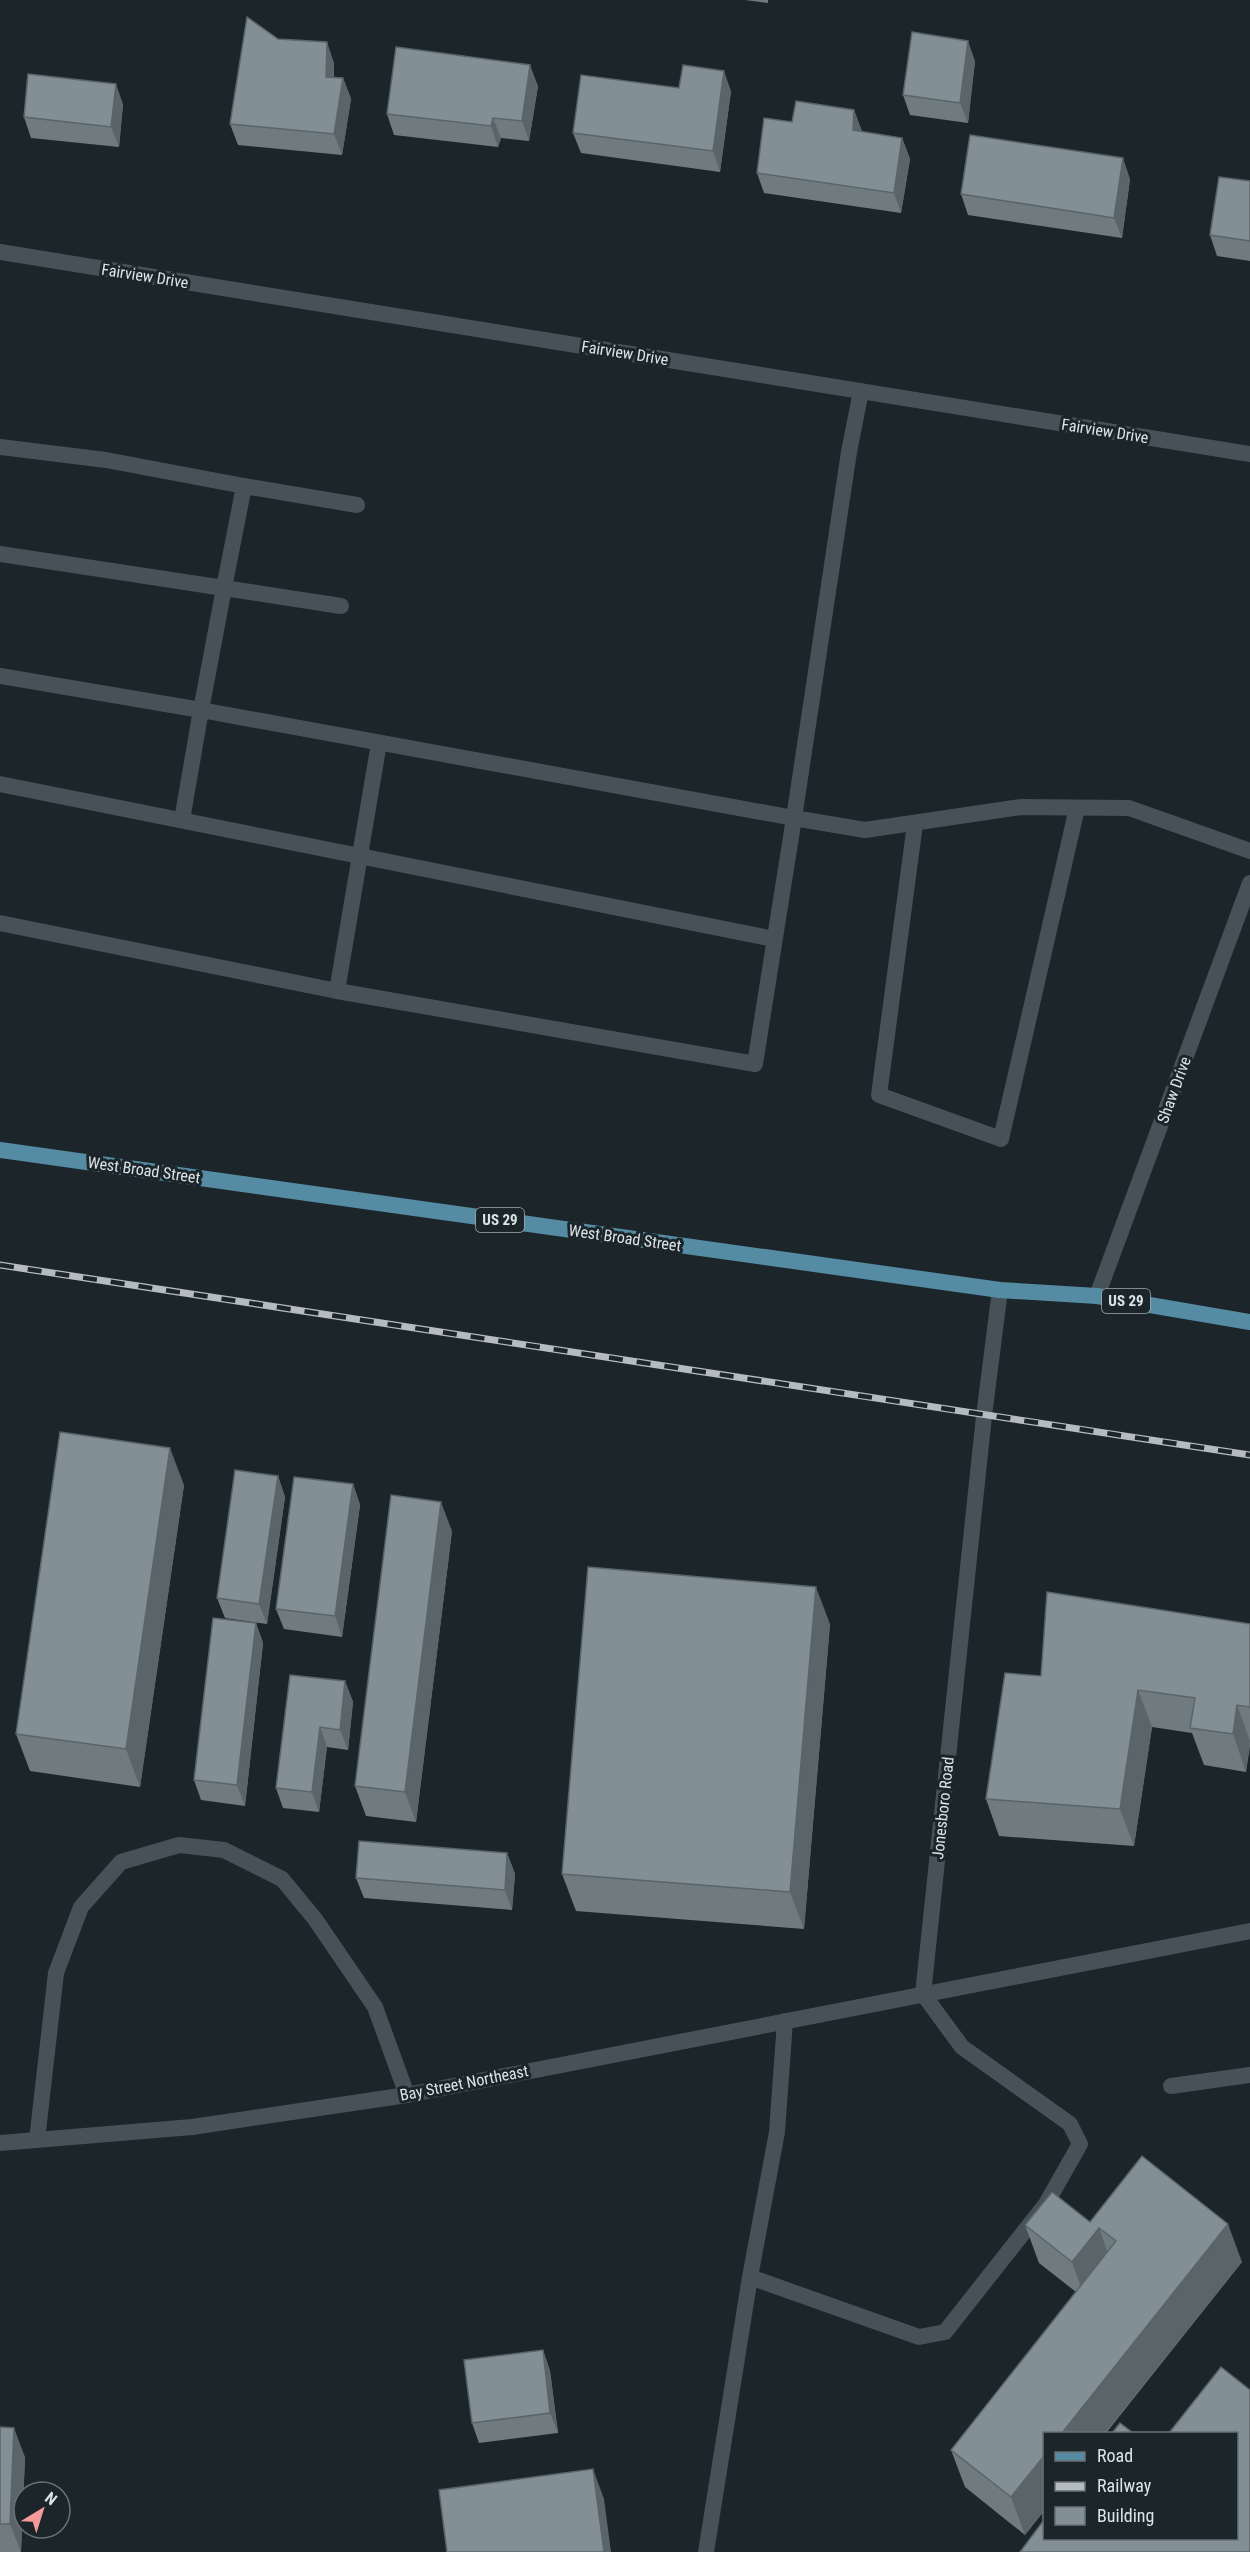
<svg xmlns="http://www.w3.org/2000/svg" width="1250" height="2552" font-family="'Roboto Condensed',sans-serif">
	<style>
		.lines { fill: none; stroke-linecap: round; stroke-linejoin: round }
		.service { stroke: #465257; stroke-width: 16 }
		.minor { stroke: #465257; stroke-width: 16 }
		.primary { stroke: #558ca4; stroke-width: 16 }
		.rail-casing { stroke: #b5bcc0; stroke-width: 7 }
		.rail { stroke: #1b252a; stroke-width: 4.5; stroke-dasharray: 14; stroke-linecap: butt }
		.wall { fill: #707b80 }
		.shaded-wall { fill: #5b6468 }
		.building { fill: #828f95; stroke: #5b6468; stroke-width: 1.5 }
		.labels { text-anchor: middle; dominant-baseline: central; stroke-width: 6; stroke-linejoin: round; paint-order: stroke }
		.shield { fill: #1b252a; stroke: #a3abae; stroke-width: 1.5 }
		.shield-label { font-size: 15px; font-weight: bold; fill: #dde4e7 }
		.street-label { font-size: 16px; fill: #dde4e7; stroke: #1b252a }
	</style>
	<rect width="100%" height="100%" fill="#1b252a"/>
	<g class="lines">
		<g class="service">
			<path d="M861 391 849 452 794 818 865 830 1021 807 1129 808 1250 851"/>
			<path d="M0 447 106 460 244 486 224 588 341 606"/>
			<path d="M244 486 357 505"/>
			<path d="M0 554 224 588 201 710 794 818 755 1064 337 991 0 923"/>
			<path d="M0 676 201 710 182 820"/>
			<path d="M0 784 774 939"/>
			<path d="M915 824 879 1095 1001 1139 1077 808"/>
			<path d="M337 991 379 743"/>
			<path d="M1171 2086 1250 2075"/>
			<path d="M37 2140 56 1973 81 1907 121 1862 179 1845 224 1850 282 1879 315 1919 375 2007 407 2095"/>
			<path d="M750 2277 919 2337 945 2332 1046 2204 1080 2144 1070 2124 962 2047 923 1994"/>
			<path d="M706 2552 750 2277 777 2132 785 2021"/>
		</g>
		<g class="minor">
			<path d="M0 252 1250 454"/>
			<path d="M1097 1296 1250 883"/>
			<path d="M923 1994 984 1416 1000 1290"/>
			<path d="M0 2143 192 2127 407 2095 1250 1931"/>
		</g>
		<path class="primary" d="M0 1150 1000 1290 1097 1296 1250 1322"/>
		<defs>
			<path id="rail" d="M0 1265 1250 1455"/>
		</defs>
		<use href="#rail" class="rail-casing"/>
		<use href="#rail" class="rail"/>
	</g>
	<g class="wall">
		<path d="M745 0H768V3Z"/>
		<path d="M278 39 334 63V78H343L351 99 342 155 238 145 230 124Z"/>
		<path d="M975 61 968 123 910 115 903 95Z"/>
		<path d="M538 86 529 141 501 138 498 147 394 135 387 114Z"/>
		<path d="M679 88 731 91 720 172 581 153 573 133Z"/>
		<path d="M123 104 119 147 31 138 24 117Z"/>
		<path d="M854 110 862 132 902 138 910 159 901 213 764 193 757 173 792 122Z"/>
		<path d="M1130 179 1122 238 968 215 961 194Z"/>
		<path d="M1250 181V261L1217 256 1210 235Z"/>
		<path d="M278 1476 285 1497 267 1624 225 1618 217 1598Z"/>
		<path d="M353 1484 360 1505 342 1637 284 1629 276 1609Z"/>
		<path d="M184 1485 140 1787 30 1771 16 1734Z"/>
		<path d="M452 1531 416 1822 366 1816 355 1786Z"/>
		<path d="M256 1623 263 1643 245 1806 201 1800 194 1780Z"/>
		<path d="M830 1624 804 1929 576 1911 562 1874Z"/>
		<path d="M1250 1624V1746L1246 1772 1204 1765 1192 1733 1152 1727 1134 1846 999 1836 986 1799 1041 1676Z"/>
		<path d="M345 1681 353 1702 348 1750 327 1747 319 1812 283 1808 276 1788Z"/>
		<path d="M507 1853 515 1874 512 1910 364 1898 356 1878Z"/>
		<path d="M1090 2222 1242 2262 1025 2535 965 2487 951 2450 1076 2292 1039 2263 1025 2225Z"/>
		<path d="M543 2350 550 2371 558 2433 479 2443 472 2423Z"/>
		<path d="M0 2427 25 2457 21 2552H0Z"/>
	</g>
	<g class="shaded-wall">
		<path d="M968 41 975 61 968 123 960 103Z"/>
		<path d="M327 42 334 63 333 97 326 77Z"/>
		<path d="M530 65 538 86 529 141 522 121Z"/>
		<path d="M724 71 731 91 720 172 713 151Z"/>
		<path d="M343 78 351 99 342 155 334 134Z"/>
		<path d="M116 84 123 104 119 147 111 127Z"/>
		<path d="M854 110 862 131 860 151 853 130Z"/>
		<path d="M493 118 501 138 498 147 491 126Z"/>
		<path d="M902 138 910 159 901 213 894 193Z"/>
		<path d="M1123 158 1130 179 1122 238 1114 218Z"/>
		<path d="M170 1448 184 1485 140 1787 126 1749Z"/>
		<path d="M278 1476 285 1497 267 1624 259 1604Z"/>
		<path d="M353 1484 360 1505 342 1637 335 1616Z"/>
		<path d="M441 1502 452 1531 416 1822 405 1792Z"/>
		<path d="M816 1587 830 1624 804 1929 790 1892Z"/>
		<path d="M256 1623 263 1643 245 1806 237 1785Z"/>
		<path d="M345 1681 353 1702 348 1750 340 1730Z"/>
		<path d="M1138 1690 1152 1727 1134 1846 1120 1809Z"/>
		<path d="M1237 1705 1250 1741 1246 1772 1233 1734Z"/>
		<path d="M320 1727 327 1747 319 1812 312 1792Z"/>
		<path d="M507 1853 515 1874 512 1910 505 1890Z"/>
		<path d="M1228 2224 1242 2262 1105 2433H1062Z"/>
		<path d="M1099 2228 1112 2265 1085 2299 1072 2262Z"/>
		<path d="M543 2350 550 2371 558 2433 550 2413Z"/>
		<path d="M14 2428 25 2457 21 2552 10 2524Z"/>
		<path d="M1044 2456V2510L1025 2535 1011 2497Z"/>
		<path d="M593 2469 604 2499 611 2552H604Z"/>
	</g>
	<g class="building">
		<path d="M247 17 278 39 327 42 326 77 343 78 334 134 230 124Z"/>
		<path d="M912 32 968 41 960 103 903 95Z"/>
		<path d="M396 47 530 65 522 121 493 118 491 126 387 114Z"/>
		<path d="M683 65 724 71 713 151 573 133 581 75 679 88Z"/>
		<path d="M28 74 116 84 111 127 24 117Z"/>
		<path d="M796 101 854 110 853 130 902 138 894 193 757 173 764 118 792 122Z"/>
		<path d="M970 135 1123 158 1114 218 961 194Z"/>
		<path d="M1219 177 1250 181V241L1210 235Z"/>
		<path d="M60 1432 170 1448 126 1749 16 1734Z"/>
		<path d="M235 1470 278 1476 259 1604 217 1598Z"/>
		<path d="M294 1477 353 1484 335 1616 276 1609Z"/>
		<path d="M391 1495 441 1502 405 1792 355 1786Z"/>
		<path d="M588 1567 816 1587 790 1892 562 1874Z"/>
		<path d="M1047 1592 1250 1624V1707L1237 1705 1233 1734 1190 1728 1195 1698 1138 1690 1120 1809 986 1799 1005 1673 1041 1676Z"/>
		<path d="M213 1618 256 1623 237 1785 194 1780Z"/>
		<path d="M290 1675 345 1681 340 1730 320 1727 312 1792 276 1788Z"/>
		<path d="M359 1841 507 1853 505 1890 356 1878Z"/>
		<path d="M1142 2156 1228 2224 1062 2433H1044V2456L1011 2497 951 2450 1116 2241 1099 2228 1072 2262 1025 2225 1052 2192 1090 2222Z"/>
		<path d="M543 2350 550 2413 472 2423 464 2360Z"/>
		<path d="M1221 2367 1250 2390V2552H1020L1044 2520V2538H1236V2433H1169Z"/>
		<path d="M1120 2423 1133 2433H1112Z"/>
		<path d="M0 2427 14 2428 10 2524H0Z"/>
		<path d="M593 2469 604 2552H447L439 2490Z"/>
	</g>
	<g class="labels">
		<g class="shield">
			<rect x="476" y="1208" width="48" height="24" rx="4.5"/>
			<rect x="1102" y="1289" width="48" height="24" rx="4.5"/>
		</g>
		<g class="shield-label">
			<text x="500" y="1220">US 29</text>
			<text x="1126" y="1301">US 29</text>
		</g>
		<g class="street-label">
			<text transform="translate(145 276) rotate(9)">Fairview Drive</text>
			<text transform="translate(625 353) rotate(9)">Fairview Drive</text>
			<text transform="translate(1105 431) rotate(9)">Fairview Drive</text>
			<text transform="translate(1174 1090) rotate(-70)">Shaw Drive</text>
			<text transform="translate(144 1170) rotate(8)">West Broad Street</text>
			<text transform="translate(625 1238) rotate(8)">West Broad Street</text>
			<text transform="translate(943 1808) rotate(-84)">Jonesboro Road</text>
			<text transform="translate(464 2083) rotate(-11)">Bay Street Northeast</text>
		</g>
	</g>
	<rect x="1043" y="2432" width="195" height="108" fill="#1b252a" stroke="#697176" stroke-width="1.5"/>
	<rect x="1055" y="2452" width="30" height="9" fill="#558ca4" stroke="#697176" stroke-width="1.5"/>
	<text x="1097" y="2462" font-size="18" fill="#dde4e7">Road</text>
	<rect x="1055" y="2482" width="30" height="9" fill="#b5bcc0" stroke="#697176" stroke-width="1.5"/>
	<text x="1097" y="2492" font-size="18" fill="#dde4e7">Railway</text>
	<rect x="1055" y="2507" width="30" height="18" fill="#828f95" stroke="#697176" stroke-width="1.5"/>
	<text x="1097" y="2522" font-size="18" fill="#dde4e7">Building</text>
	<g transform="translate(42 2510) rotate(38)"><circle r="28" fill="#1b252a" stroke="#697176" stroke-width="1.5"/>
	<path d="M0-4.5L10 22L0 15L-10 22Z" fill="#f59b9a"/>
	<text y="-9" font-size="16" font-weight="bold" text-anchor="middle" fill="#dde4e7">N</text>
	</g>
</svg>
